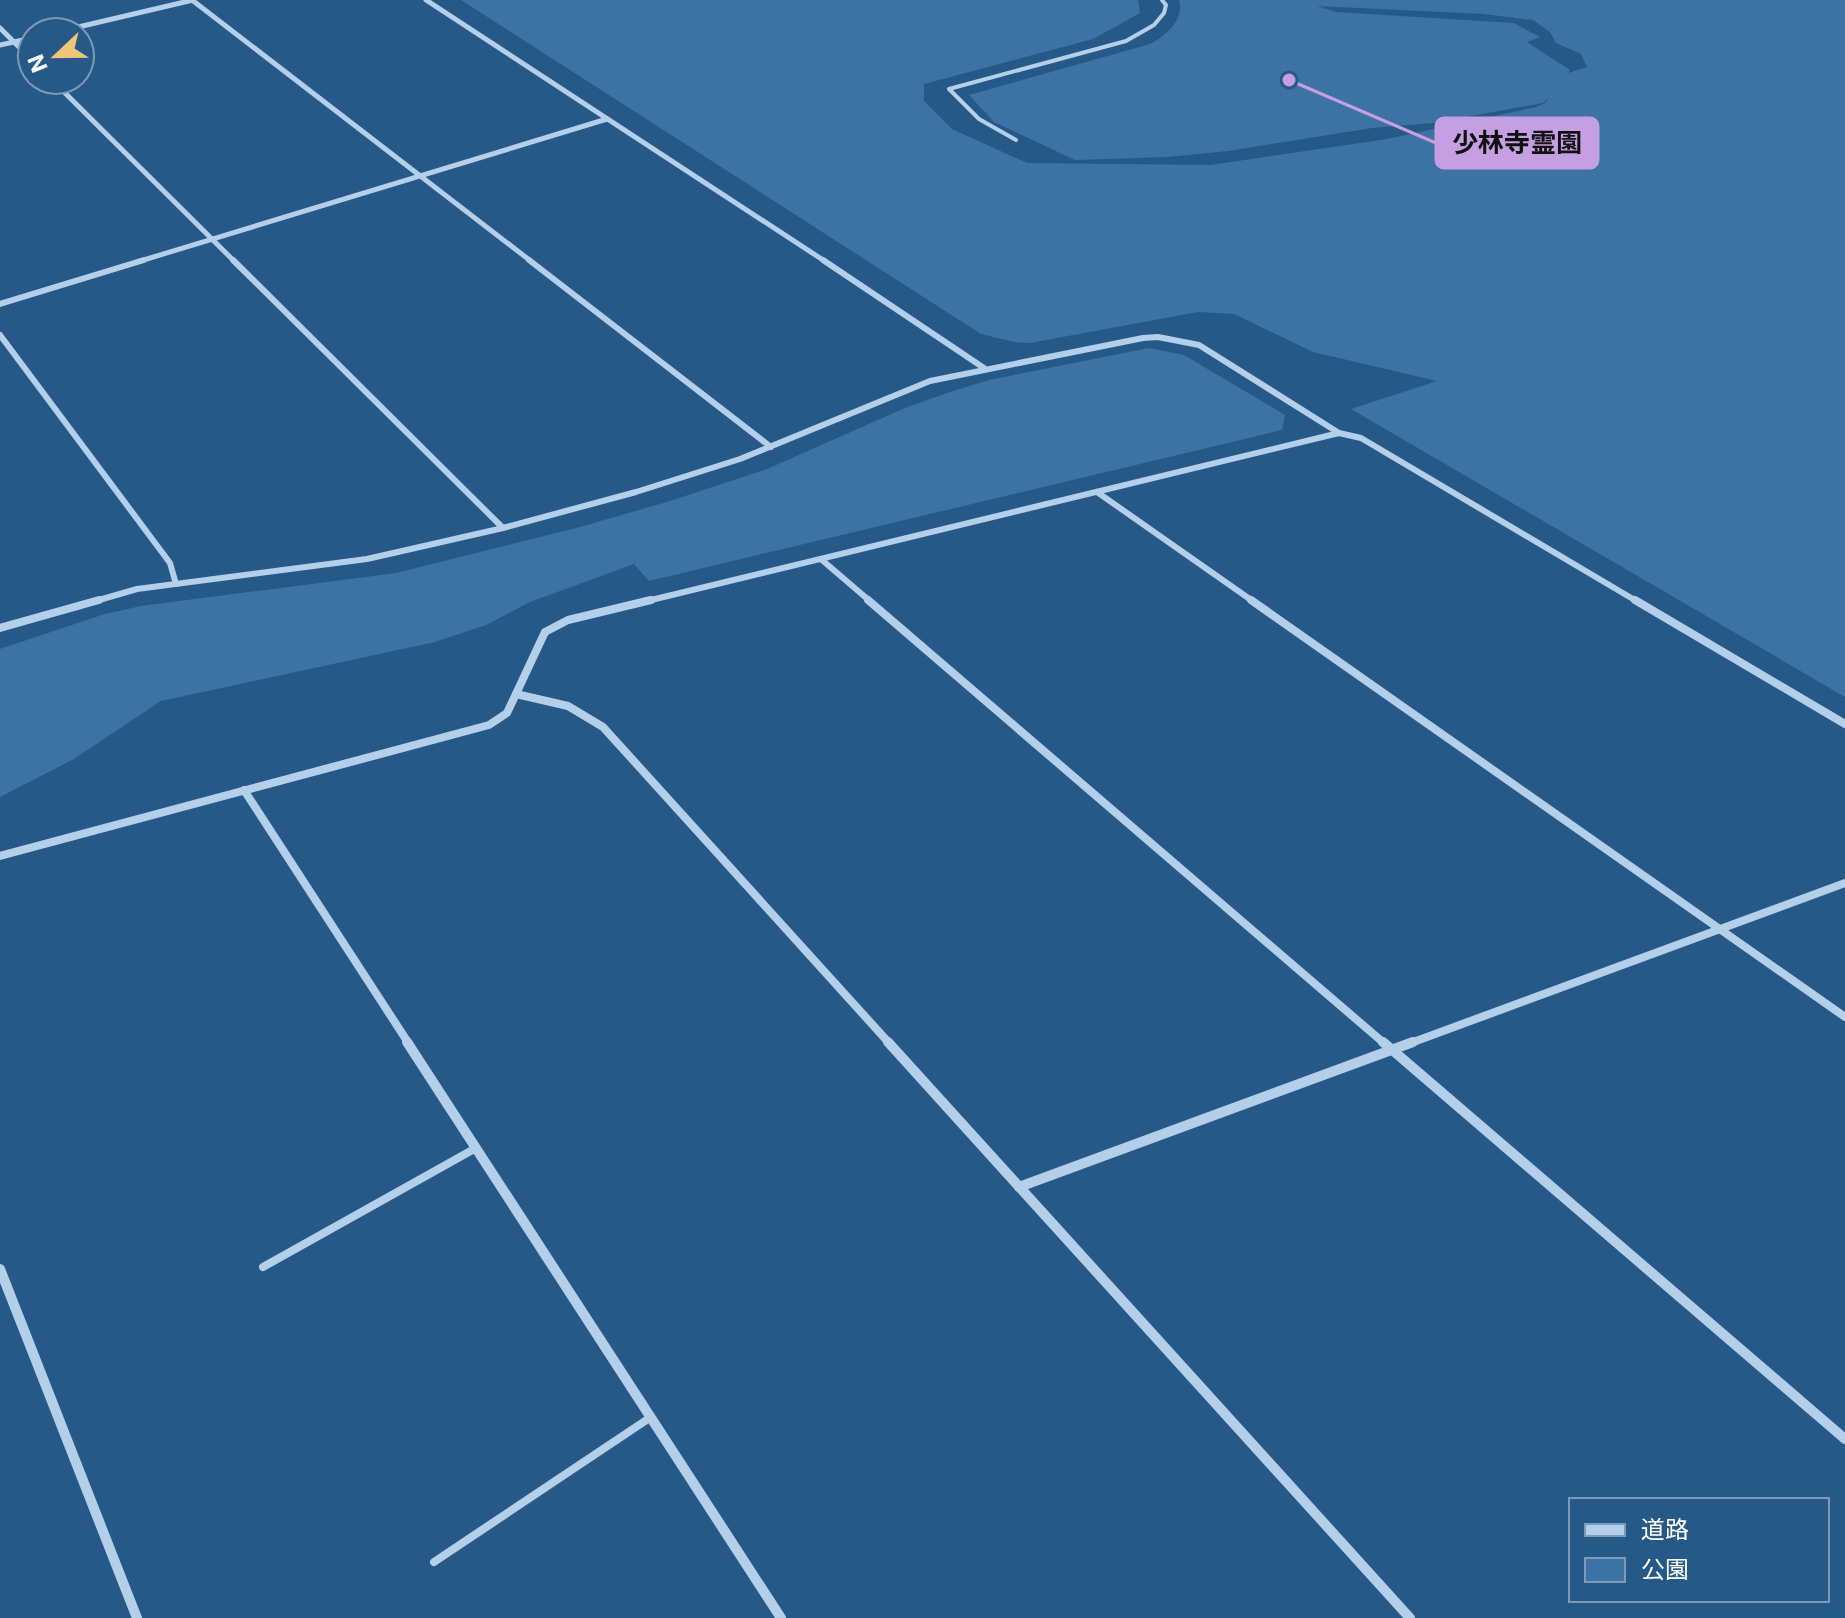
<svg xmlns="http://www.w3.org/2000/svg" width="1845" height="1618" font-family="Inter,'Noto Sans JP',sans-serif">
	<style>
		.green { fill: #3c72a4; fill-rule: evenodd }
		.lines { fill: none; stroke-linecap: round; stroke-linejoin: round }
		.lane-far1 { stroke: #b3cfe9; stroke-width: 4 }
		.lane { stroke: #b3cfe9; stroke-width: 8 }
		.street-far3 { stroke: #b3cfe9; stroke-width: 5 }
		.street-far2 { stroke: #b3cfe9; stroke-width: 6 }
		.street-far1 { stroke: #b3cfe9; stroke-width: 8 }
		.street { stroke: #b3cfe9; stroke-width: 10 }
		.leader { fill: none; stroke: #c4a0e2; stroke-width: 3 }
		.callout-dot { fill: #c4a0e2; stroke: #275988; stroke-width: 3 }
		.callout { fill: #c4a0e2; stroke: #c4a0e2; stroke-width: 3 }
		.callout-label { font-size: 26px; text-anchor: middle; font-weight: bold; fill: #111 }
	</style>
	<rect width="100%" height="100%" fill="#275988"/>
	<g class="green">
		<path d="M461 0H1138L1140 13 1093 39 924 84V101L952 129 1027 163 1210 165 1387 139 1536 107 1545 103 1549 97 1543 103 1433 123 1372 128 1228 151 1168 157 1075 160 994 122 969 95 1150 44C1166 36 1185 19 1179 0H1845V697L1351 409 1437 381 1313 352 1234 314 1198 312 1030 343 1014 342 981 334ZM1317 6 1484 14 1533 20 1550 32 1556 43 1581 54 1587 67 1568 73 1570 70 1527 42 1540 37 1514 23 1336 12Z"/>
		<path d="M1149 348 1184 355 1285 415 1282 430 649 581 634 564 530 602 486 625 435 642 161 701 74 759 0 797V649L105 614 141 606 396 573 580 527 670 501 767 469 905 408 947 393 989 380Z"/>
	</g>
	<g class="lines">
		<path class="lane-far1" d="M1016 140 979 119 949 89 1126 41 1154 25 1164 13 1166 5 1162 0"/>
		<g class="lane">
			<path d="M263 1267 476 1148"/>
			<path d="M434 1562 651 1417"/>
		</g>
		<g class="street-far3">
			<path d="M192 0 532 262"/>
			<path d="M426 0 826 262"/>
			<path d="M0 28 32 60"/>
			<path d="M57 32 193 0"/>
			<path d="M0 45 32 38"/>
			<path d="M52 80 235 262"/>
			<path d="M137 262 607 119"/>
		</g>
		<g class="street-far2">
			<path d="M233 260 503 528"/>
			<path d="M529 260 771 447"/>
			<path d="M823 260 984 368"/>
			<path d="M0 304 144 260"/>
			<path d="M0 335 170 563 176 584"/>
			<path d="M1097 492 1254 602"/>
			<path d="M822 560 871 602"/>
			<path d="M92 602 137 589 367 559 503 528 636 492 740 459 930 381 1143 338 1158 337 1199 345 1339 433"/>
			<path d="M643 602 1339 433 1361 438 1638 602"/>
		</g>
		<g class="street-far1">
			<path d="M868 600 1385 1044"/>
			<path d="M1251 600 1845 1017"/>
			<path d="M1635 600 1845 724"/>
			<path d="M0 628 99 600"/>
			<path d="M516 694 568 706 603 727 890 1044"/>
			<path d="M244 790 409 1044"/>
			<path d="M0 856 489 725 507 713 545 632 568 620 651 600"/>
			<path d="M1408 1044 1845 883"/>
		</g>
		<g class="street">
			<path d="M407 1042 781 1618"/>
			<path d="M888 1042 1410 1618"/>
			<path d="M1383 1042 1845 1439"/>
			<path d="M1019 1187 1413 1042"/>
			<path d="M0 1269 137 1618"/>
		</g>
	</g>
	<path class="leader" d="M1289 80L1436 143"/>
	<circle class="callout-dot" cx="1289" cy="80" r="8"/>
	<rect class="callout" x="1436" y="118" width="162" height="50" rx="8"/>
	<g class="callout-label">
		<text x="1517" y="152">少林寺霊園</text>
	</g>
	<rect x="1569" y="1498" width="260" height="104" fill="#275988" stroke="#7d9bb8" stroke-width="2"/>
	<rect x="1585" y="1524" width="40" height="12" fill="#b3cfe9" stroke="#7d9bb8" stroke-width="2"/>
	<text x="1641" y="1538" font-size="24" fill="#ffffff">道路</text>
	<rect x="1585" y="1558" width="40" height="24" fill="#3c72a4" stroke="#7d9bb8" stroke-width="2"/>
	<text x="1641" y="1578" font-size="24" fill="#ffffff">公園</text>
	<g transform="translate(56 56) rotate(248)"><circle r="38" fill="#275988" stroke="#7d9bb8" stroke-width="2"/>
	<path d="M0-6L14 30L0 20L-14 30Z" fill="#f1c579"/>
	<text y="-12" font-size="22" font-weight="bold" text-anchor="middle" fill="#ffffff">N</text>
	</g>
</svg>
